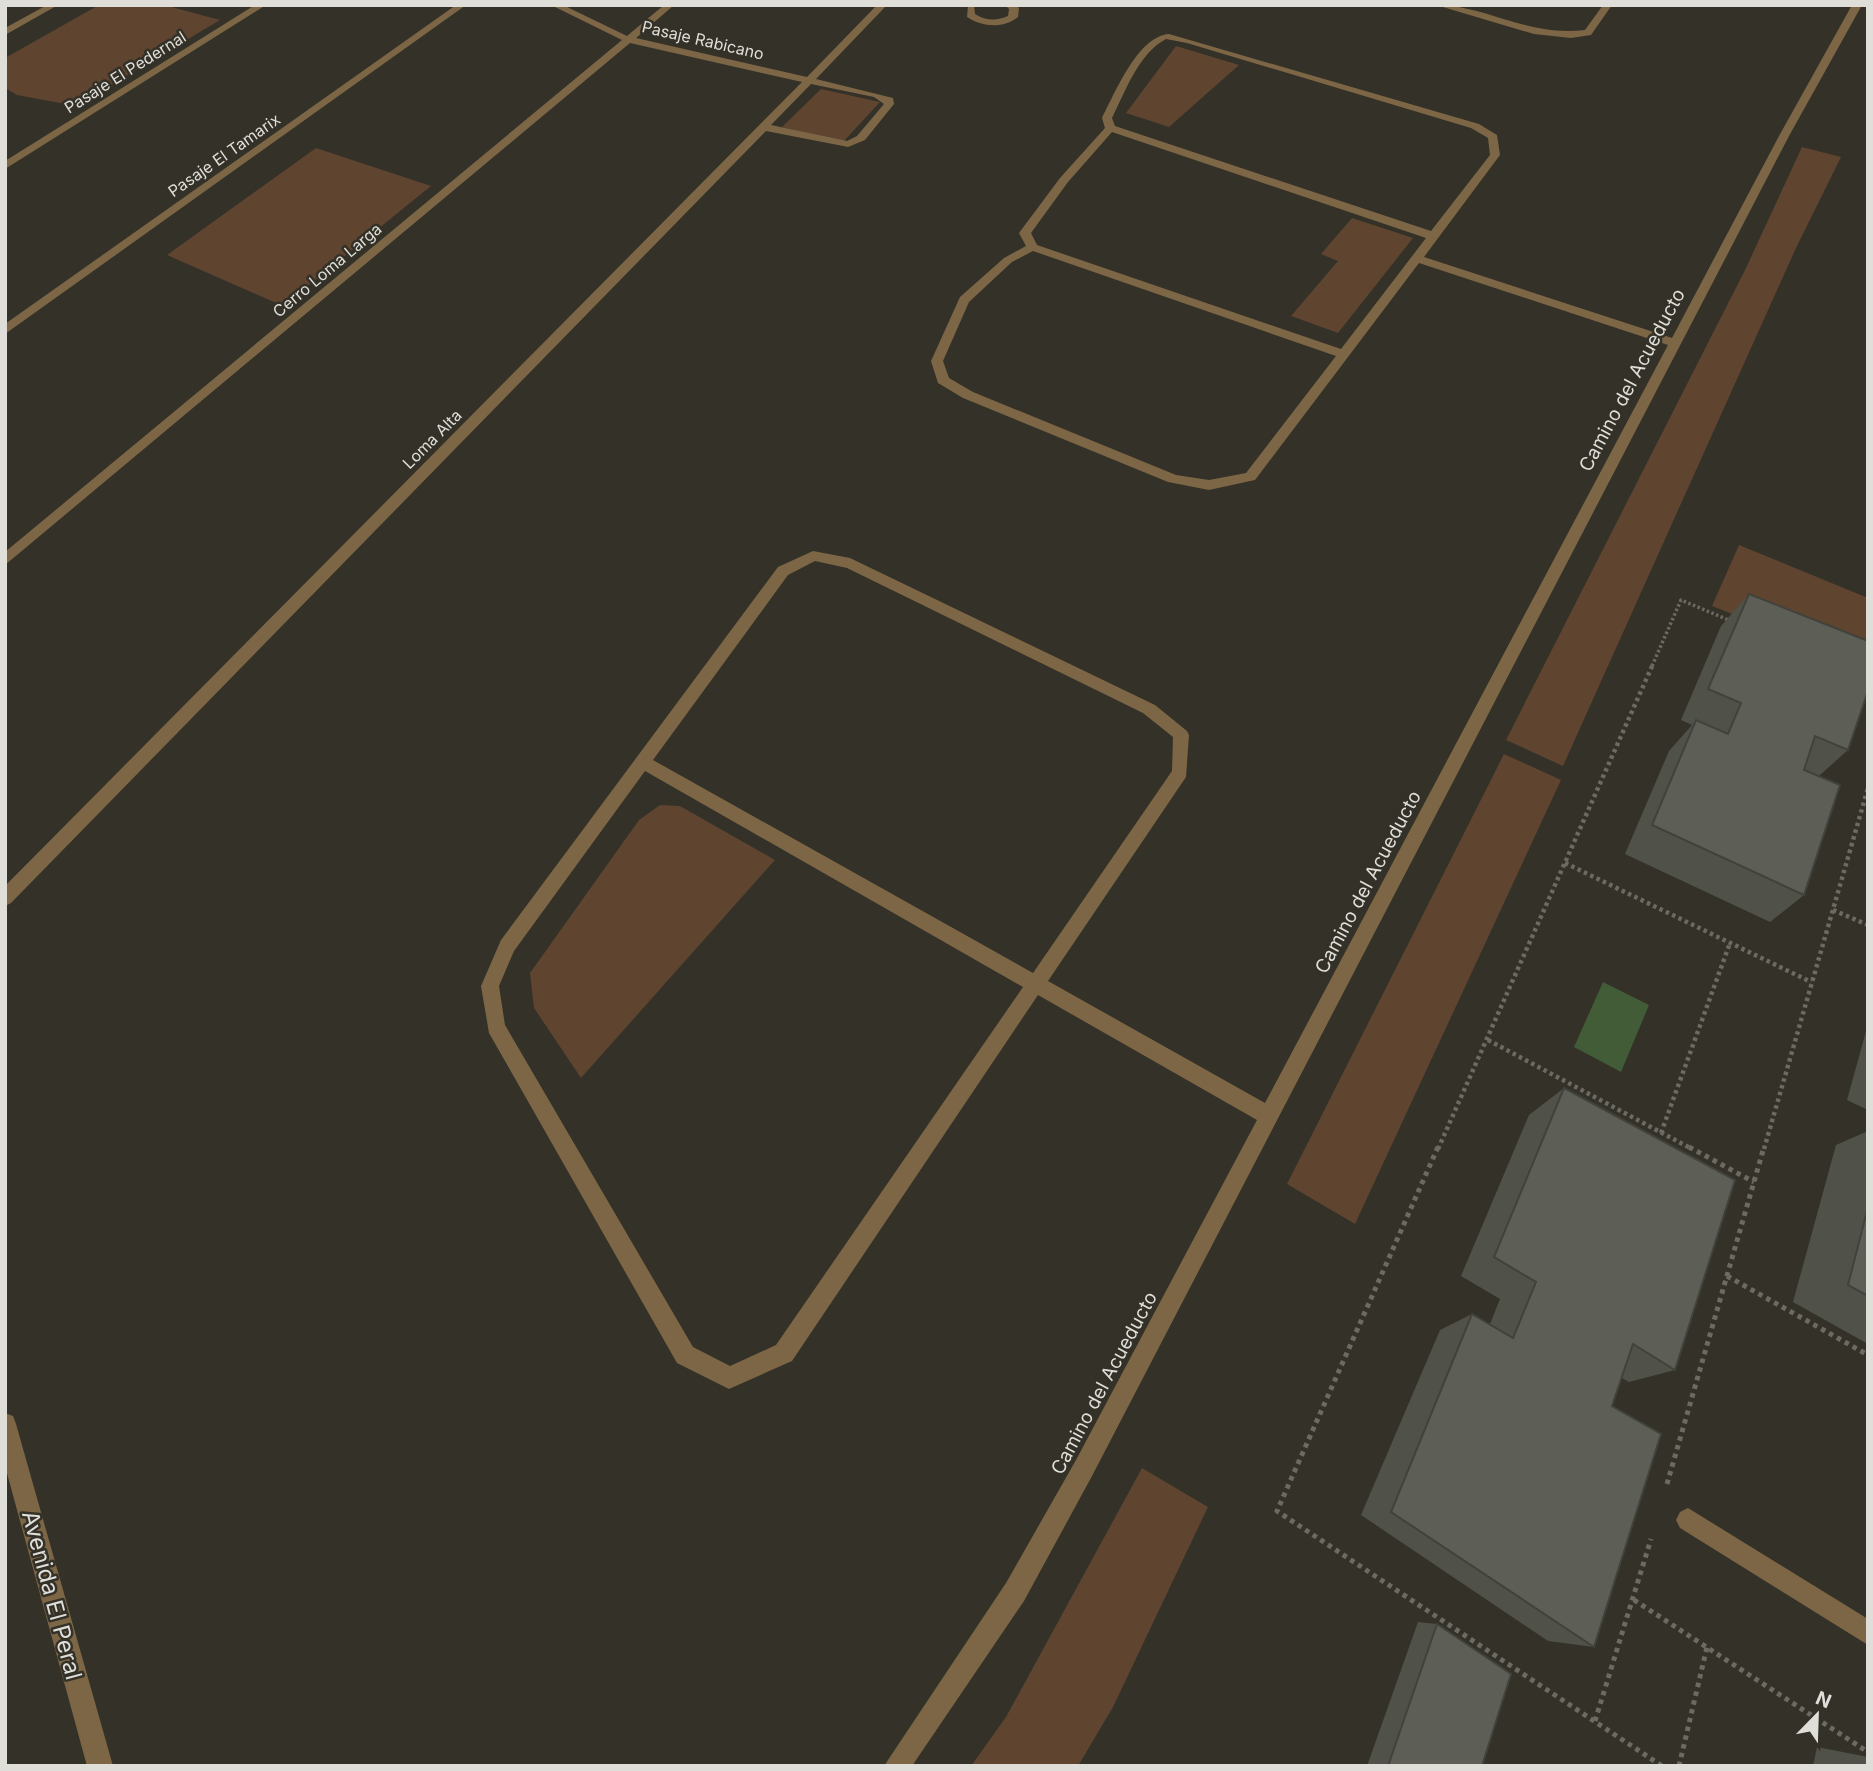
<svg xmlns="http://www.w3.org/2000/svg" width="1873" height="1771" font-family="Inter,sans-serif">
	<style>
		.green { fill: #5f4430 }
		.water { fill: #425c37 }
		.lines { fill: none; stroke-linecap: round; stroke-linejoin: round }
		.path-far2 { stroke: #6c6a62; stroke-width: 3.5; stroke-dasharray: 2.5 2.5; stroke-linecap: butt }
		.path-far1 { stroke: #6c6a62; stroke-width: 4.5; stroke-dasharray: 3.5 3.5; stroke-linecap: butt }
		.path { stroke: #6c6a62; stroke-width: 5; stroke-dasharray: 4.5 4.5; stroke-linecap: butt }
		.minor { fill: #7d6645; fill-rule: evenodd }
		.wall { fill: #50524a }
		.building { fill: #5d5f56; stroke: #41423c; stroke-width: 2 }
		.labels { text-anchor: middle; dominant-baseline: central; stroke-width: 5; stroke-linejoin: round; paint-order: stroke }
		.far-street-label { font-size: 16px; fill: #dfded8; stroke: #333128 }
		.street-label { font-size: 19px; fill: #dfded8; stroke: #333128 }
		.near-street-label { font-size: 23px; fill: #dfded8; stroke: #333128 }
	</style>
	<rect width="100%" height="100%" fill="#333128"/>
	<g class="green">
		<path d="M99 5H164L220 20 76 106 17 95 5 88V58Z"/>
		<path d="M1176 46 1239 65 1169 127 1126 113Z"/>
		<path d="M821 89 880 102 843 142 782 127Z"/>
		<path d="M1802 147 1841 157 1796 248 1563 766 1506 740 1745 270Z"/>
		<path d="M316 148 431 186 283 306 167 255Z"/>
		<path d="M1352 218 1413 238 1338 333 1291 316 1338 261 1321 254Z"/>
		<path d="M1739 545 1868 598V668L1712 606Z"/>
		<path d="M1504 754 1561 780 1355 1224 1287 1184Z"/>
		<path d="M660 805 680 806 775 860 581 1078 534 1008 530 973 639 820Z"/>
		<path d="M1142 1468 1208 1507 1113 1707 1078 1766H971L1006 1717Z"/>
	</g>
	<path class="water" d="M1603 982 1649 1005 1621 1072 1574 1047Z"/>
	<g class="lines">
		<path class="path-far2" d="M1652 666 1681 600 1731 621"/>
		<g class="path-far1">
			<path d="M1565 863 1811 982"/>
			<path d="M1833 910 1868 925"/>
			<path d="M1488 1040 1692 1149"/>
			<path d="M1661 1133 1730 943"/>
			<path d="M1438 1149 1653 664"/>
			<path d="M1764 1149 1868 788"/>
		</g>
		<g class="path">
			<path d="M1438 1147 1277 1511 1662 1766"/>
			<path d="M1689 1147 1754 1182"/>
			<path d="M1727 1276 1868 1355"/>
			<path d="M1667 1484 1764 1147"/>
			<path d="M1634 1600 1868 1752"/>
			<path d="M1595 1721 1651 1539"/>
			<path d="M1679 1766 1707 1647"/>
		</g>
		<g class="minor">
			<path d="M47 5H58L5 35V28Z"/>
			<path d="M255 5H266L5 169V161Z"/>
			<path d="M456 5H466L5 334V324Z"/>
			<path d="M551 5H563L627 36 664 5H674L636 38 807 77 877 5H887L816 79 893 98 894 104 865 140 848 147 766 131 11 903 5 906V886L802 82 630 43 5 565V552L622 40ZM811 84 874 97 884 104 857 136 847 141 771 125Z"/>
			<path d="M968 5H974L975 14C986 21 997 21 1008 16L1009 9 1005 5H1016L1019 8 1018 17C1003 29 982 27 967 17Z"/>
			<path d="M1436 5C1486 5 1527 37 1585 30L1603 5H1612L1591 35 1571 38 1534 34Z"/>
			<path d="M1852 5H1862L1789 136 1092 1476 1024 1601 912 1766H884L1006 1583 1076 1460 1257 1120 1038 995 792 1361 729 1389 677 1363 489 1033 481 986 501 940 778 567 813 551 850 558 1155 705 1187 731 1189 735 1186 777 1048 981 1265 1103 1668 345 1419 263 1255 480 1209 490 1168 482 963 398 938 383 931 361 960 297 1004 258 1026 246 1019 233 1060 178 1105 128 1102 118C1115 93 1138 36 1169 34L1479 124 1497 135 1500 155 1424 257 1672 338 1779 136ZM1166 39 1187 43 1471 128 1488 138 1490 155 1431 231 1115 126 1112 118C1125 92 1139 53 1166 39ZM1112 132 1426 238 1341 349 1037 245 1031 233 1068 182ZM1033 251 1336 356 1246 473 1209 480 1176 475 973 392 949 378 943 361 969 302 1012 262ZM815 561 847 568 1143 713 1173 737 1172 771 1033 973 653 760 788 575ZM645 771 1023 987 776 1345 730 1366 693 1347 505 1025 499 986 514 951Z"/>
			<path d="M5 1413 13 1416 16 1424 113 1766H87L5 1466Z"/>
			<path d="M1688 1508 1868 1619V1645L1680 1528 1676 1520 1680 1512Z"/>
		</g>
	</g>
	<g class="wall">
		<path d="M1749 594 1848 750 1819 776 1804 895 1770 922 1625 854 1669 751 1692 725 1681 720 1721 626Z"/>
		<path d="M1868 1024V1110L1847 1100Z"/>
		<path d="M1564 1088 1675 1370 1629 1382 1622 1378 1612 1406 1594 1647 1548 1641 1361 1515 1440 1330 1472 1314 1490 1324 1500 1299 1461 1276 1529 1115Z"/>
		<path d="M1868 1131V1344L1793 1302 1836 1145Z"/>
		<path d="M1418 1622 1437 1624 1482 1766H1367Z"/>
		<path d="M1817 1747 1868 1757V1766H1813Z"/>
	</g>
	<g class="building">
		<path d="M1749 594 1868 641V691L1848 750 1815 736 1804 770 1840 785 1804 895 1652 825 1696 720 1728 734 1741 703 1708 689Z"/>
		<path d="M1564 1088 1735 1180 1675 1370 1633 1344 1612 1406 1661 1434 1594 1647 1391 1512 1472 1314 1513 1338 1536 1282 1494 1257Z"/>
		<path d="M1868 1207V1296L1848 1285Z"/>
		<path d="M1437 1624 1511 1674 1482 1766H1388Z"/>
	</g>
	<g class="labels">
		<g class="far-street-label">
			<text transform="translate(703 40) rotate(13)">Pasaje Rabicano</text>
			<text transform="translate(125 72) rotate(-32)">Pasaje El Pedernal</text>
			<text transform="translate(224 155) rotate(-35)">Pasaje El Tamarix</text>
			<text transform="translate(327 270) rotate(-40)">Cerro Loma Larga</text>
			<text transform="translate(432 439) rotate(-45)">Loma Alta</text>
		</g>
		<g class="street-label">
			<text transform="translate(1632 380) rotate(-62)">Camino del Acueducto</text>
			<text transform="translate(1368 882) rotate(-62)">Camino del Acueducto</text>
			<text transform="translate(1104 1383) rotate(-62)">Camino del Acueducto</text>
		</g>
		<g class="near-street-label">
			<text transform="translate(52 1595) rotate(75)">Avenida El Peral</text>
		</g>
	</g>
	<rect width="1873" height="1771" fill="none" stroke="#dfded8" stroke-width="14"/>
	<g transform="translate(1817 1715) rotate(23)" stroke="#333128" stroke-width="5" paint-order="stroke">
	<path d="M0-5L12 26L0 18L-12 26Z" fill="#dfded8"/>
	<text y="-10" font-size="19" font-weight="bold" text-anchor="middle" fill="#dfded8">N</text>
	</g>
</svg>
